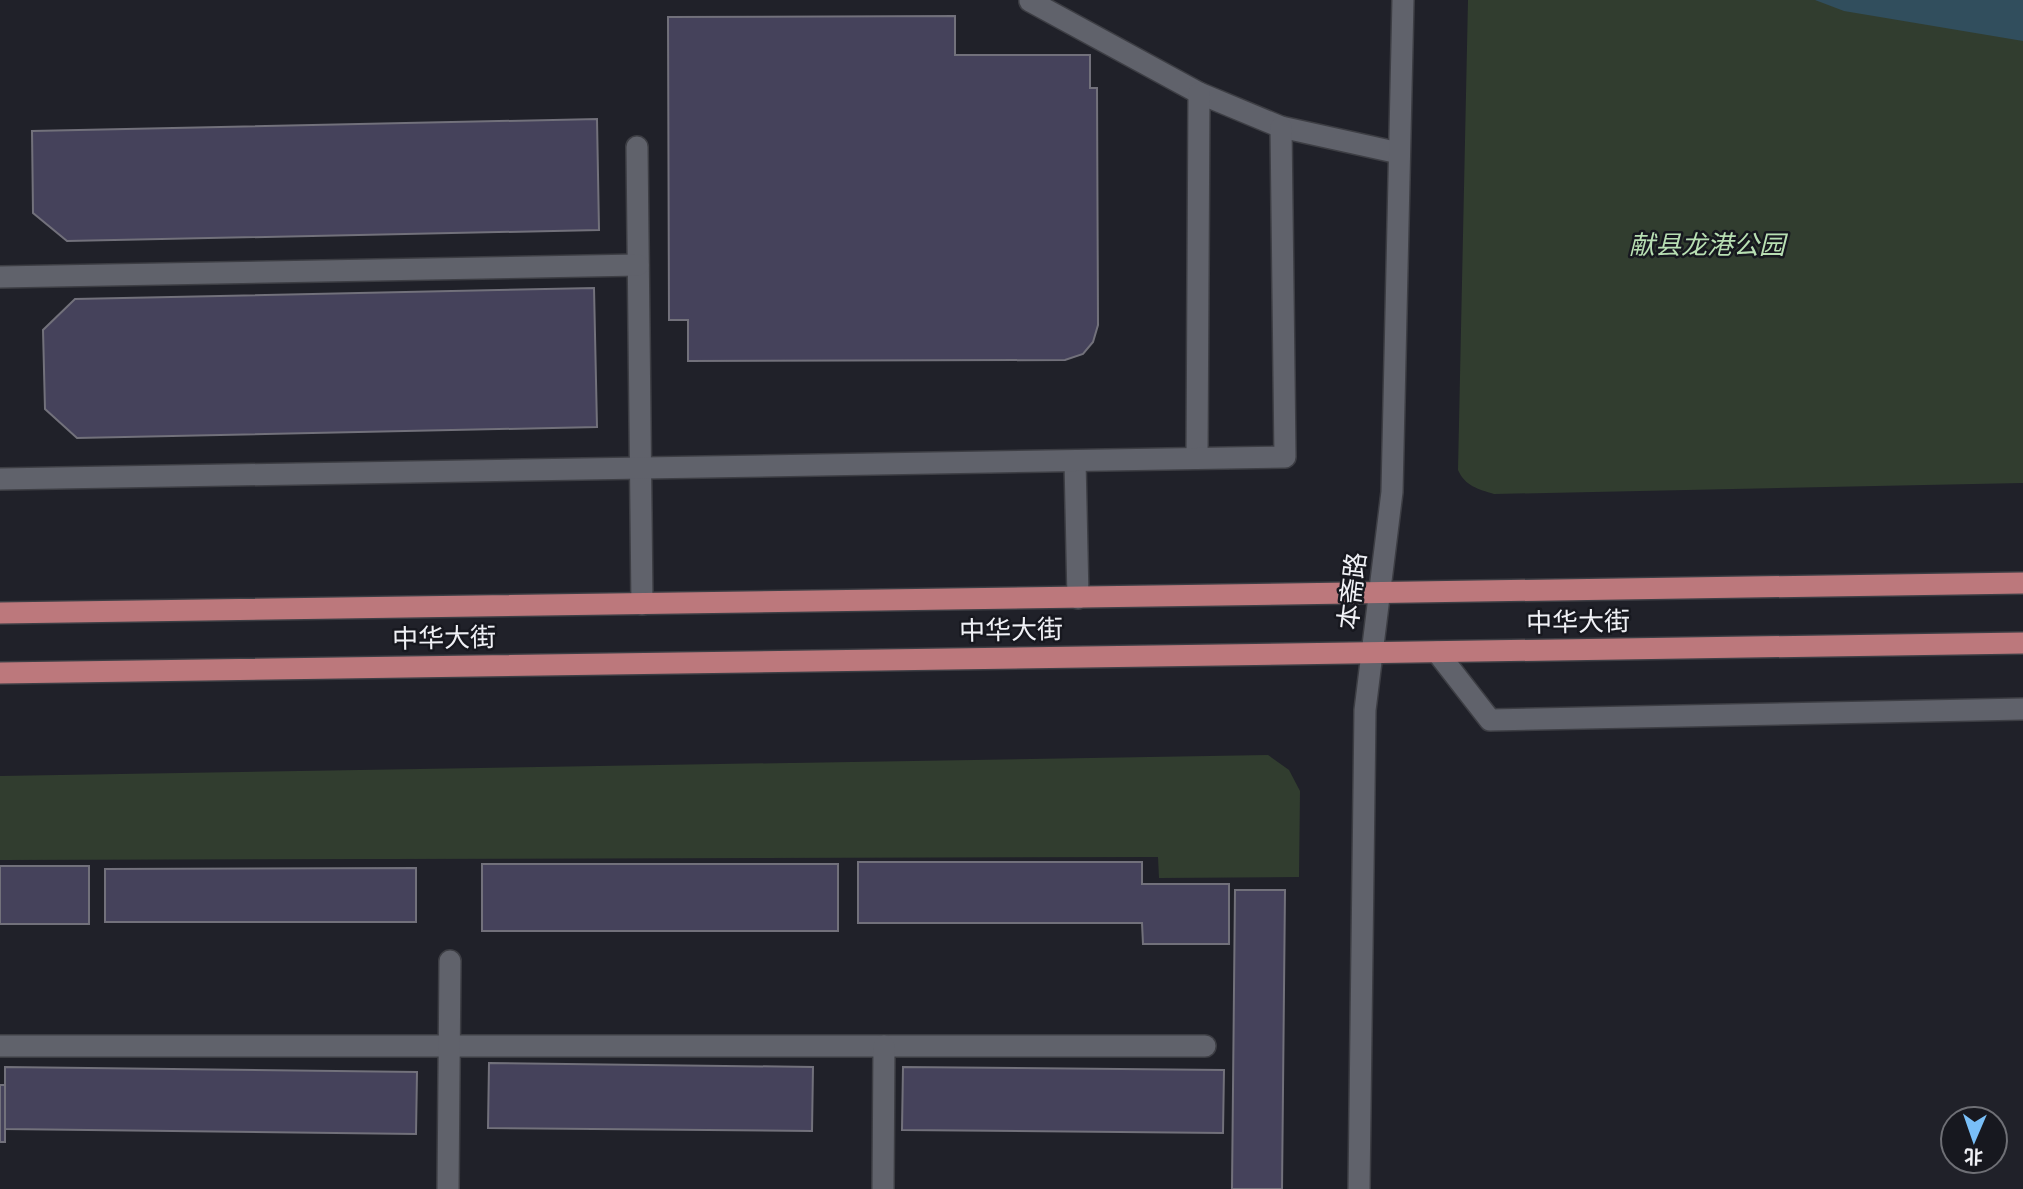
<svg xmlns="http://www.w3.org/2000/svg" width="2023" height="1189" font-family="'Zilla Slab','Noto Sans SC',serif">
	<style>
		.green { fill: #313d2f }
		.water { fill: #314e5d }
		.building { fill: #45425b; stroke: #72717b; stroke-width: 2 }
		.lines { fill: none; stroke-linecap: round; stroke-linejoin: round }
		.service-casing { stroke: #3d3e44; stroke-width: 24 }
		.minor-casing { stroke: #3d3e44; stroke-width: 24 }
		.tertiary-casing { stroke: #3d3e44; stroke-width: 24 }
		.primary-casing { stroke: #3d3e44; stroke-width: 24 }
		.service { stroke: #60626b; stroke-width: 21 }
		.minor { stroke: #60626b; stroke-width: 21 }
		.tertiary { stroke: #60626b; stroke-width: 21 }
		.primary { stroke: #bc787c; stroke-width: 21 }
		.labels { text-anchor: middle; dominant-baseline: central; stroke-width: 5; stroke-linejoin: round; paint-order: stroke }
		.park-label { font-size: 26px; font-style: italic; fill: #b8dfb3; stroke: #17181f }
		.street-label { font-size: 26px; fill: #f0f1f6; stroke: #17181f }
	</style>
	<rect width="100%" height="100%" fill="#202129"/>
	<g class="green">
		<path d="M1468 0H2023V483L1494 494C1478 489 1465 486 1458 470Z"/>
		<path d="M1268 755 1289 770 1300 791 1299 877 1159 878 1158 857 0 860V776Z"/>
	</g>
	<path class="water" d="M1815 0H2023V41L1844 11Z"/>
	<g class="building">
		<path d="M955 16V55H1090V88H1097L1098 325 1093 342 1083 354 1065 360 688 361V320H669L668 17Z"/>
		<path d="M597 119 599 230 67 241 33 213 32 131Z"/>
		<path d="M594 288 597 427 77 438 45 409 43 330 75 299Z"/>
		<path d="M858 862H1142V884H1229V944H1143L1142 923H858Z"/>
		<rect x="482" y="864" width="356" height="67"/>
		<rect x="0" y="866" width="89" height="58"/>
		<path d="M416 868V922H105V869Z"/>
		<path d="M1235 890H1285L1282 1189H1232Z"/>
		<path d="M489 1063 813 1067 812 1131 488 1128Z"/>
		<path d="M5 1067 417 1072 416 1134 5 1129Z"/>
		<path d="M903 1067 1224 1070 1223 1133 902 1130Z"/>
		<rect x="0" y="1085" width="5" height="57"/>
	</g>
	<g class="lines">
		<defs>
			<g id="service">
				<path d="M1030 1 1199 93 1281 127 1399 153"/>
				<path d="M637 147 642 604"/>
				<path d="M0 277 638 265"/>
				<path d="M1197 458 1199 93"/>
				<path d="M1075 461 1078 598"/>
				<path d="M0 479 1285 457 1281 127"/>
				<path d="M0 1046H1205"/>
				<path d="M448 1189 450 961"/>
				<path d="M883 1189 884 1046"/>
			</g>
			<path id="minor" d="M1437 652 1490 720 2023 709"/>
			<path id="tertiary" d="M1359 1189 1365 710 1392 492 1403 0"/>
			<g id="primary">
				<path d="M0 613 2023 583"/>
				<path d="M0 673 2023 643"/>
			</g>
		</defs>
		<use href="#service" class="service-casing"/>
		<use href="#minor" class="minor-casing"/>
		<use href="#tertiary" class="tertiary-casing"/>
		<use href="#primary" class="primary-casing"/>
		<use href="#service" class="service"/>
		<use href="#minor" class="minor"/>
		<use href="#tertiary" class="tertiary"/>
		<use href="#primary" class="primary"/>
	</g>
	<g class="labels">
		<g class="park-label">
			<text x="1707" y="245">献县龙港公园</text>
		</g>
		<g class="street-label">
			<text transform="translate(1352 591) rotate(-83)">本斋路</text>
			<text transform="translate(1578 622) rotate(-1)">中华大街</text>
			<text transform="translate(1011 630) rotate(-1)">中华大街</text>
			<text transform="translate(444 638) rotate(-1)">中华大街</text>
		</g>
	</g>
	<g transform="translate(1974 1140) rotate(182)"><circle r="33" fill="#17181f" stroke="#6e6f75" stroke-width="2"/>
	<path d="M0-5L12 26L0 18L-12 26Z" fill="#79bff8"/>
	<text y="-10" font-size="19" font-weight="bold" text-anchor="middle" fill="#f0f1f6">北</text>
	</g>
</svg>
